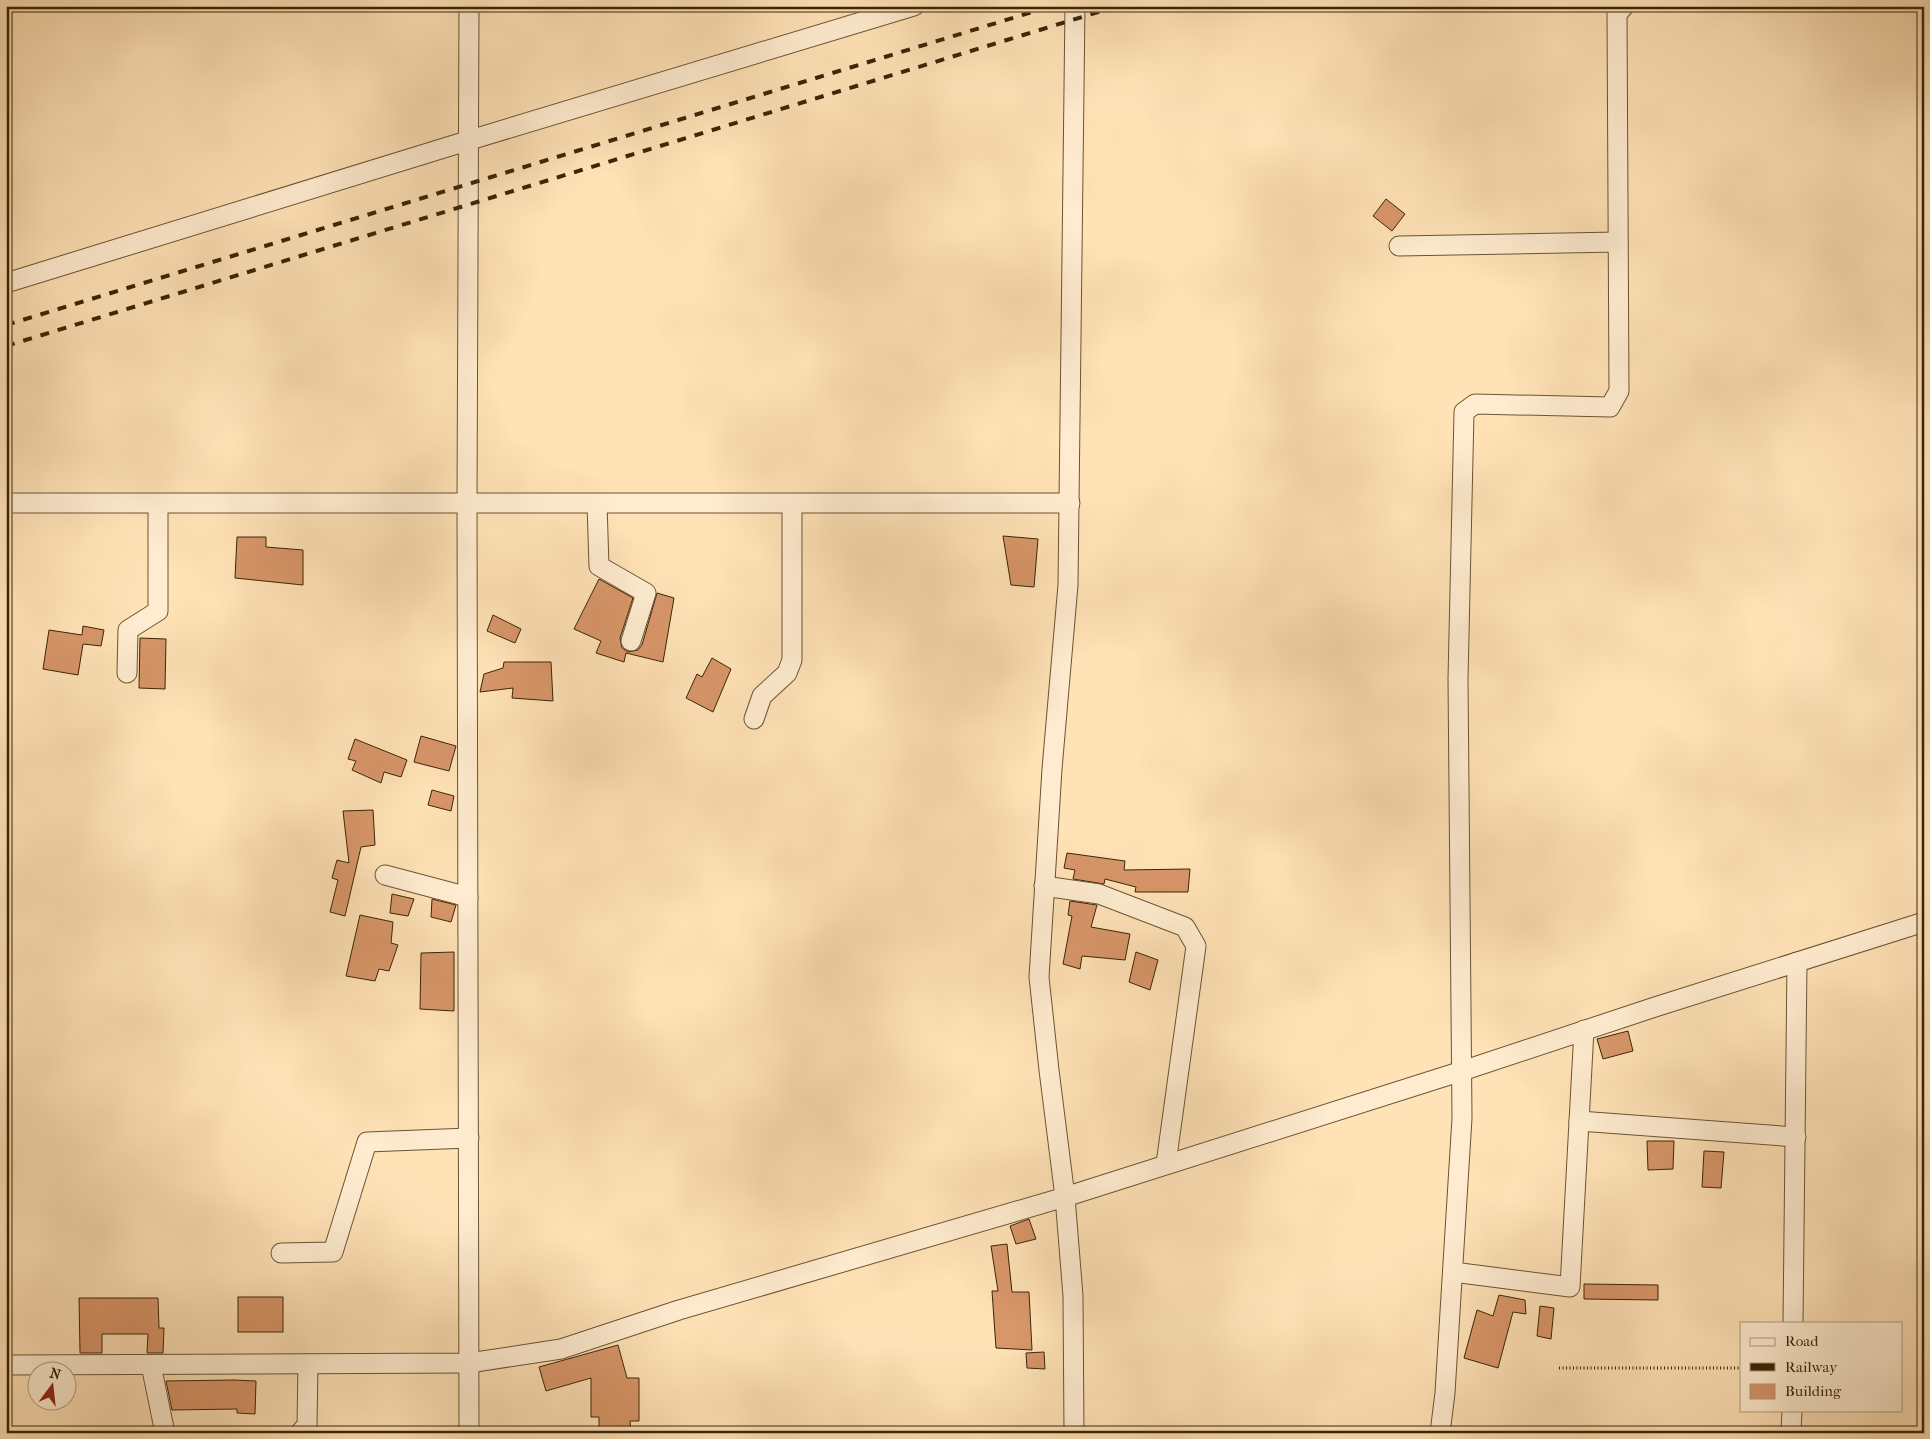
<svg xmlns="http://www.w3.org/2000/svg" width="1930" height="1439" font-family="'IM FELL French Canon',serif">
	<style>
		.building { fill: #d89669; stroke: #3a2506 }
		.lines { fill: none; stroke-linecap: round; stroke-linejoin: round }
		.minor-casing { stroke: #6b5432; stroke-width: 21 }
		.path { stroke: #3a2506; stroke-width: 3; stroke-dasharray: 1 2.5; stroke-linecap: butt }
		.minor { stroke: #ffecd0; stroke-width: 19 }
		.rail { stroke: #3a2506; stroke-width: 4; stroke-dasharray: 9 9; stroke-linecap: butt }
	</style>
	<rect width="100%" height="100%" fill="#ffe2b6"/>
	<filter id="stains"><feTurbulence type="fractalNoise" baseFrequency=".004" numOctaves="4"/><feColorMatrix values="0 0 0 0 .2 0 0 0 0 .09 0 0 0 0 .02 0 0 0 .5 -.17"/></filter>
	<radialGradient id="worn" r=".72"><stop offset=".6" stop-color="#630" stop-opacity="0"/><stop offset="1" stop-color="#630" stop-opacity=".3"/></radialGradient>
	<g class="building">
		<path d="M1386 199 1405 214 1392 231 1373 216Z"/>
		<path d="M1003 536 1038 539 1034 587 1011 585Z"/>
		<path d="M237 537H266V547L303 550V585L235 578Z"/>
		<path d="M599 579 633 598 620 638 622 648 628 652 638 650 642 645 657 593 674 598 663 662 626 653 624 662 596 653 601 641 574 629Z"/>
		<path d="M493 615 521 629 515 643 487 631Z"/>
		<path d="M83 626 104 630 101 646 83 644 78 675 43 669 49 630 82 635Z"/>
		<path d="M140 638 166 639 165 689 139 688Z"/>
		<path d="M712 658 731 669 713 712 686 698 697 674 702 677Z"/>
		<path d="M504 662H551L553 701 512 698 513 688 480 692 484 674 503 668Z"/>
		<path d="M421 736 456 746 449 771 414 762Z"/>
		<path d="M355 739 407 760 401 777 384 772 381 783 352 770 356 761 348 759Z"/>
		<path d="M432 790 454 796 451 811 428 805Z"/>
		<path d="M373 810 375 845 361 847 345 916 330 912 338 880 332 878 337 860 349 863 343 811Z"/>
		<path d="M1067 853 1125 861 1124 870 1190 869 1188 892H1135L1136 887 1105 879 1104 884 1073 879 1075 870 1064 868Z"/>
		<path d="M392 894 414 899 408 916 390 913Z"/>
		<path d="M432 899 456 905 451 922 431 917Z"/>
		<path d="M1070 901 1097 905 1091 927 1130 934 1125 960 1082 956 1080 969 1063 964 1072 916 1068 915Z"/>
		<path d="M360 915 393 922 391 943 398 945 389 971 379 969 375 981 346 976Z"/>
		<path d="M454 952V1011L420 1009 421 953Z"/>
		<path d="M1136 952 1158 960 1150 990 1129 982Z"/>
		<path d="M1628 1031 1633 1051 1603 1059 1597 1039Z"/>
		<path d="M1647 1141H1674L1673 1169 1648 1170Z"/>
		<path d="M1704 1151 1724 1152 1721 1188 1702 1187Z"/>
		<path d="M1029 1219 1036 1239 1016 1244 1010 1226Z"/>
		<path d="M1007 1244 1012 1292H1029L1032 1350 996 1348 992 1291H998L991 1246Z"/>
		<path d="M1584 1284 1658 1285V1300L1584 1299Z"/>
		<path d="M1499 1295 1525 1300 1526 1314 1513 1312 1498 1368 1464 1358 1477 1310 1493 1316Z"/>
		<rect x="238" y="1297" width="45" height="35"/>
		<path d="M79 1298H158L159 1328H164L163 1353H147L148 1334H102V1353H80Z"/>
		<path d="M1540 1306 1554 1308 1551 1339 1537 1336Z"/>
		<path d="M618 1345 627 1378H639V1421H630L631 1433H599V1417H591V1378L546 1391 539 1367Z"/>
		<path d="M1044 1352 1045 1369 1027 1368 1026 1353Z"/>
		<path d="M234 1380 256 1381 255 1414 237 1413V1409L172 1410 166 1381Z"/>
	</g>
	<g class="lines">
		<defs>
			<g id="minor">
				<path d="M1399 246 1618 242"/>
				<path d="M6 283 470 140 914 6"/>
				<path d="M6 503H1070"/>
				<path d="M597 504 599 566 646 593 631 641"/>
				<path d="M127 673 128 630 158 611V504"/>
				<path d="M754 719 762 696 787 673 792 660V504"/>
				<path d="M385 875 468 897"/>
				<path d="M1044 886 1099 894 1185 927 1196 946 1166 1164"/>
				<path d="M1579 1121 1796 1137"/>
				<path d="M281 1253 333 1252 367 1142 469 1138"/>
				<path d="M1453 1272 1570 1287 1584 1030"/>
				<path d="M1793 1323 1797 962"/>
				<path d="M6 1365 469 1363 561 1349 679 1310 1065 1197 1462 1071 1655 1007 1924 922"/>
				<path d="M151 1365 165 1433"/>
				<path d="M300 1433 307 1425 308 1364"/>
				<path d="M469 1433 467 504 469 6"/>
				<path d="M1074 1433 1073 1296 1065 1197 1049 1070 1039 977 1052 769 1068 585 1075 6"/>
				<path d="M1440 1433 1445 1393 1462 1118 1458 679 1464 412 1475 404 1610 407 1619 391 1617 14 1624 6"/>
				<path d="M1791 1433 1792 1410"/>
			</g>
		</defs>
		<use href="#minor" class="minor-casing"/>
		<path class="path" d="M1559 1368H1741"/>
		<use href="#minor" class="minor"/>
		<g class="rail">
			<path d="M6 325 1052 6"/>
			<path d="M6 346 1118 6"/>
		</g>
	</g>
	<rect width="1930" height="1439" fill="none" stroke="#ffe2b6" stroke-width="25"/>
	<rect x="8" y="8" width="1915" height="1424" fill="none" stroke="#3a2506" stroke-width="2.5"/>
	<rect x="12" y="12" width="1905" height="1414" fill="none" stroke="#3a2506"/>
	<rect x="1740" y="1322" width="162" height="90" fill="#ffecd0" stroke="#b09c7f"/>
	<rect x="1750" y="1338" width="25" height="8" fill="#ffecd0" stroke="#b09c7f"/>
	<text x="1785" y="1346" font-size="15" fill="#3a2506">Road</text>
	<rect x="1750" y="1363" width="25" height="8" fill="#3a2506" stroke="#b09c7f"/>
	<text x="1785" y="1372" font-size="15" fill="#3a2506">Railway</text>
	<rect x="1750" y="1384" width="25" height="15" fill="#d89669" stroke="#b09c7f"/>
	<text x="1785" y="1396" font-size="15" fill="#3a2506">Building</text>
	<g transform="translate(52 1386) rotate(15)"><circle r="24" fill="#ffecd0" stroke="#b09c7f"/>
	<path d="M0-4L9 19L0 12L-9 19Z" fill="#8f2418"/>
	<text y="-8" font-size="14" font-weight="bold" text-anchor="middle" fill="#3a2506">N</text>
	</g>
	<rect width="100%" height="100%" filter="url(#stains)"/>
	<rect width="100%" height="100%" fill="url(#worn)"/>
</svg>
